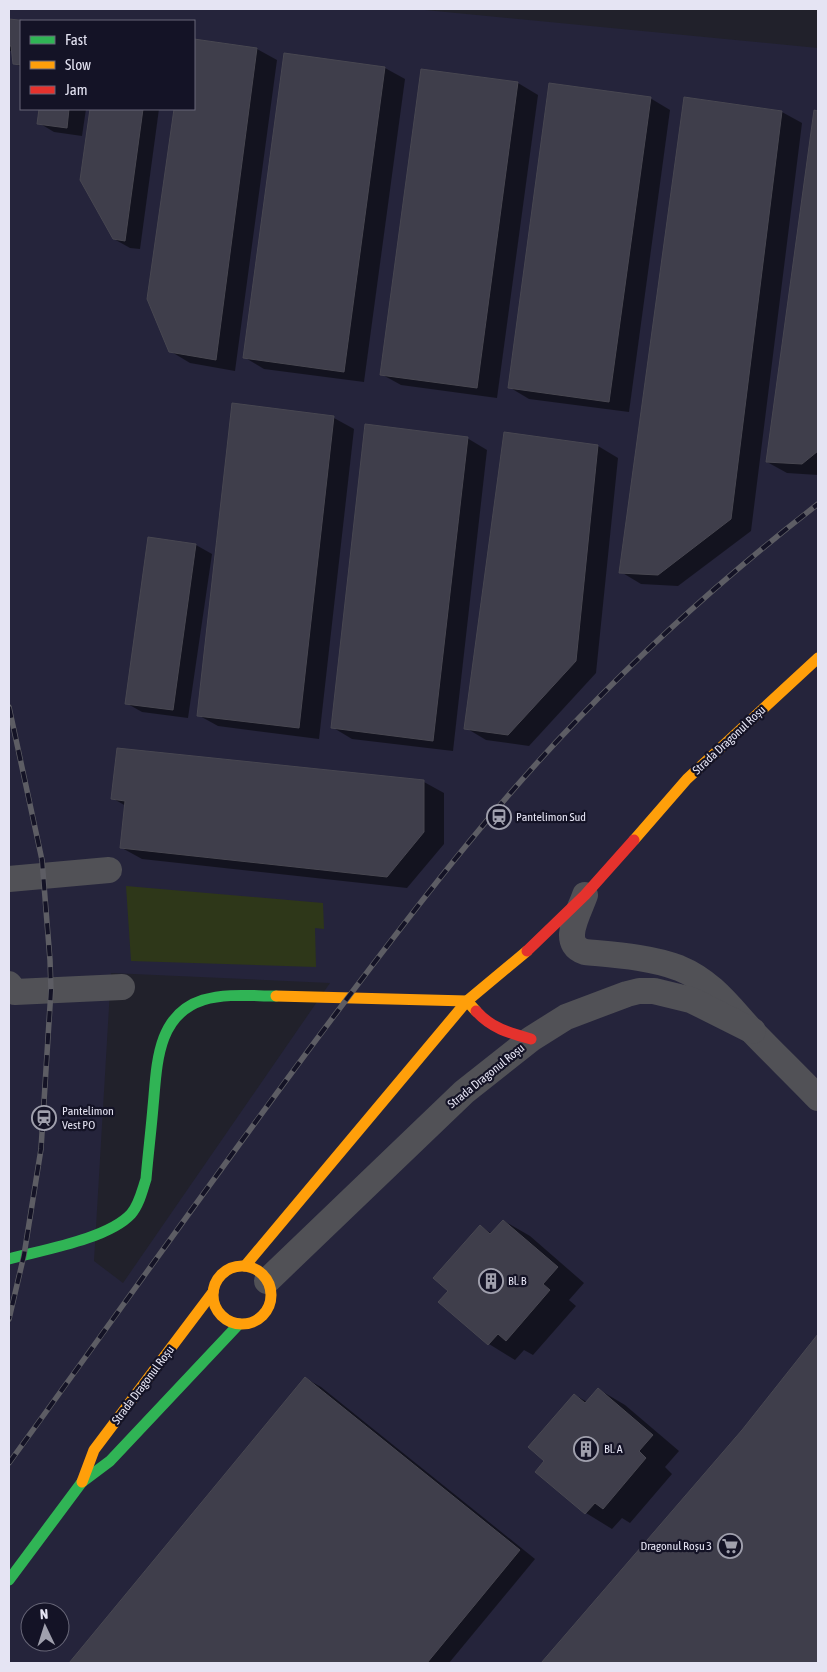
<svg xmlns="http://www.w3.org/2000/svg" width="827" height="1672" font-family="'Asap Condensed',sans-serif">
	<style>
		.built { fill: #25243b; fill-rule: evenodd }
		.green { fill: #2e3719 }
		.shadow { fill: #0007 }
		.building { fill: #3f3e4b; stroke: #484751 }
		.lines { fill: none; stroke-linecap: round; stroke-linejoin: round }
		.street { stroke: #515156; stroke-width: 26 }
		.fast { stroke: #30b455; stroke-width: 11 }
		.slow { stroke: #ff9f0a; stroke-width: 11 }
		.jam { stroke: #e5322d; stroke-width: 11 }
		.rail-casing { stroke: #5d5d64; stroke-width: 5.5 }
		.rail { stroke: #141326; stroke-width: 4; stroke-dasharray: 11; stroke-linecap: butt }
		.labels { text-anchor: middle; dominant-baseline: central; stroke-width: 4.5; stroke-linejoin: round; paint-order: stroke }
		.street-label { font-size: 12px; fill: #e5e4f3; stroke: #141326 }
		.poi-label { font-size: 12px; fill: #e5e4f3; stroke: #141326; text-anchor: start }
	</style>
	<rect width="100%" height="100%" fill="#21212b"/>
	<path class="built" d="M9 9H415L818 48V1663H9ZM21 21H194V109H21ZM111 973 330 983 123 1283 94 1261ZM30 1612H60V1642H30Z"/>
	<path class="green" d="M126 886 323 903 324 929 315 928 316 967 131 961Z"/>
	<g class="shadow">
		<path d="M9 20 21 22V67L14 63 13 51H9Z"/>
		<path d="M194 40 257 49 277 60 235 371 190 363 170 351 148 298 175 109H194Z"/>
		<path d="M385 68 405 79 364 382 264 369 244 357Z"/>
		<path d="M518 83 538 95 497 398 401 385 381 374Z"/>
		<path d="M650 98 670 110 629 412 529 399 509 387Z"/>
		<path d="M40 109H86L82 136 54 132 39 123Z"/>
		<path d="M91 109H159L140 249 130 248 114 239 82 180Z"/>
		<path d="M782 112 802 123 751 531 678 586 641 584 621 572Z"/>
		<path d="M815 112H818V475L787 473 767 462Z"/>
		<path d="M334 418 354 429 319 739 218 726 198 715Z"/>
		<path d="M506 434 598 446 618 458 596 673 529 746 486 740 466 728Z"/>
		<path d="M467 438 487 450 453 751 352 739 332 727Z"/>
		<path d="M149 539 196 545 212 554 188 718 142 712 126 703Z"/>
		<path d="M424 782 444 793V844L407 888 142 859 122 848 126 806 112 798Z"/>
		<path d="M504 1221 530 1236 584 1283 569 1300 576 1306 533 1355 524 1350 515 1360 489 1344 440 1302 450 1291 480 1226 492 1234Z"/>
		<path d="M818 1336V1663H542L743 1430Z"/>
		<path d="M305 1378 321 1387 535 1559 449 1663H71Z"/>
		<path d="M598 1389 625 1405 679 1451 665 1467 672 1474 630 1523 622 1518 612 1529 586 1513 537 1471 546 1461 575 1395 587 1402Z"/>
	</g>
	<g class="building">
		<path d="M9 19 28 21H21V65L13 64 11 46H9Z"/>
		<path d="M194 39 257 48 216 360 169 352 147 299 174 109H194Z"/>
		<path d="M284 53 385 67 344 372 243 358Z"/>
		<path d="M421 69 518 82 477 388 380 375Z"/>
		<path d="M549 83 651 97 609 402 508 388Z"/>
		<path d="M684 97 782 111 731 519 658 575 619 573Z"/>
		<path d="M39 109H69L67 128 37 124Z"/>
		<path d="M90 109H143L125 241 113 239 80 180Z"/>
		<path d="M814 110 818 111V451L802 464 766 462Z"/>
		<path d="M232 403 334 416 299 728 197 716Z"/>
		<path d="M365 424 468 437 433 741 331 728Z"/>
		<path d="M504 432 598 445 576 661 508 735 464 729Z"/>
		<path d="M148 537 196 544 173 710 125 704Z"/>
		<path d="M117 748 424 780V832L387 877 120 848 125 801 111 799Z"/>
		<path d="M503 1220 558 1267 543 1284 550 1290 506 1341 498 1334 488 1345 438 1302 448 1291 433 1278 480 1225 490 1234Z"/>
		<path d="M818 1334V1663H541L742 1430Z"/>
		<path d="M305 1377 520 1550 427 1663H69Z"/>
		<path d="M598 1388 653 1435 639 1451 646 1458 603 1509 595 1503 585 1514 535 1472 544 1461 528 1447 574 1394 585 1403Z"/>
	</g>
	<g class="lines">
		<g class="street">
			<path d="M9 879 109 870"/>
			<path d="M585 895C579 913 559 944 585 952 616 955 650 957 679 968 711 981 729 1006 751 1030 773 1053 796 1075 818 1098"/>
			<path d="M9 984 15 992 122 987"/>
			<path d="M267 1281 464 1092 531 1039 566 1017 627 994 639 991H654L691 1000 753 1031"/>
		</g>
		<g class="fast">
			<path d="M9 1259C42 1250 108 1239 131 1214 139 1205 142 1191 146 1179 148 1155 151 1131 153 1107 157 1066 156 1015 203 1000 227 993 251 996 276 996"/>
			<path d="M9 1580 82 1482 110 1461 239 1324"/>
		</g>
		<g class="slow">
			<path d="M634 840 687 779 818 658"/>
			<path d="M276 996 467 1001 476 1011"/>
			<path d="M245 1266 467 1001 527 951"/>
			<circle cx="242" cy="1295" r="29"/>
			<path d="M82 1482 94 1450 213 1292"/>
		</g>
		<g class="jam">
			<path d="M527 951 585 895 634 840"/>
			<path d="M476 1011C491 1028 509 1033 531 1039"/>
		</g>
		<defs>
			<g id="rail">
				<path d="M9 707 42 860 50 960 51 990 41 1149 24 1255 9 1319"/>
				<path d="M9 1463C118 1313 225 1161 337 1012 413 911 490 810 578 719 653 641 733 570 818 504"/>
			</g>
		</defs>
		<use href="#rail" class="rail-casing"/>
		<use href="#rail" class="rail"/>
	</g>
	<defs>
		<symbol id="station-ring" viewBox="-11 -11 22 22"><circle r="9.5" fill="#141326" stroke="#a0a0ad" stroke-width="1.5"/><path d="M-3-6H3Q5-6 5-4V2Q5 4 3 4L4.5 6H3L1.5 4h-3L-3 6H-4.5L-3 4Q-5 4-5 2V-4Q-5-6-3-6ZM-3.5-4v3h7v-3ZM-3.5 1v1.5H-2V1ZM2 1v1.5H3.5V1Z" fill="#a0a0ad"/></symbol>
		<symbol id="building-ring" viewBox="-11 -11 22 22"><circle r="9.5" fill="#141326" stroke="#a0a0ad" stroke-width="1.5"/><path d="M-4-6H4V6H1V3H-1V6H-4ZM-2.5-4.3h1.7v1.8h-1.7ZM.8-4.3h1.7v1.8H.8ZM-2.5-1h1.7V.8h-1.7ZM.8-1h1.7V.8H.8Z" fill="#a0a0ad"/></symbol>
		<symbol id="supermarket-ring" viewBox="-11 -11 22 22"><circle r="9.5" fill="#141326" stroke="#a0a0ad" stroke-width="1.5"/><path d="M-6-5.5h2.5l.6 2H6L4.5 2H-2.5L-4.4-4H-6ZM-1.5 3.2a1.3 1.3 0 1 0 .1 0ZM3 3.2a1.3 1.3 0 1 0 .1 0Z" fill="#a0a0ad"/></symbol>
	</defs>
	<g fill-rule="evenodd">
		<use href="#station-ring" x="485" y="803" width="28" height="28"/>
		<use href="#station-ring" x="30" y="1104" width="28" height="28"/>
		<use href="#building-ring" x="477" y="1267" width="28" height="28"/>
		<use href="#building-ring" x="572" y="1435" width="28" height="28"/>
		<use href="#supermarket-ring" x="716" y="1532" width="28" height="28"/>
	</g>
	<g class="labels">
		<g class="street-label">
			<text transform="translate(729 740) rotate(-43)">Strada Dragonul Roșu</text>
			<text transform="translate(486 1076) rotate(-39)">Strada Dragonul Roșu</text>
			<text transform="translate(143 1385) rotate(-53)">Strada Dragonul Roșu</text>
		</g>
		<g class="poi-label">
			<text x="516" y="817">Pantelimon Sud</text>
			<text x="62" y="1111">Pantelimon<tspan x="62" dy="14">Vest PO</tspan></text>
			<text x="508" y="1281">Bl. B</text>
			<text x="604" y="1449">Bl. A</text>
			<text x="712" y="1546" text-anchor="end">Dragonul Roșu 3</text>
		</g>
	</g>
	<rect width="827" height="1672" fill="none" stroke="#e5e4f3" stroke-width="20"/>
	<rect x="20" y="20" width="175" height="90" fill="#141326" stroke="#686778"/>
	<rect x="30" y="36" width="25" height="8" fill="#30b455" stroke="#686778"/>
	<text x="65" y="45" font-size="15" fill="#e5e4f3">Fast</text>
	<rect x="30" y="61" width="25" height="8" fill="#ff9f0a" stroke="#686778"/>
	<text x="65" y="70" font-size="15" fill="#e5e4f3">Slow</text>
	<rect x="30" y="86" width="25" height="8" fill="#e5322d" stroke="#686778"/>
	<text x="65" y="95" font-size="15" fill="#e5e4f3">Jam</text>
	<g transform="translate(45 1627) rotate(356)"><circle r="24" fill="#141326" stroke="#686778"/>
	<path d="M0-4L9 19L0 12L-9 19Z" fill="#a0a0ad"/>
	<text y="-8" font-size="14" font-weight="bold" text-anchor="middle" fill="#e5e4f3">N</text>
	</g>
</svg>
